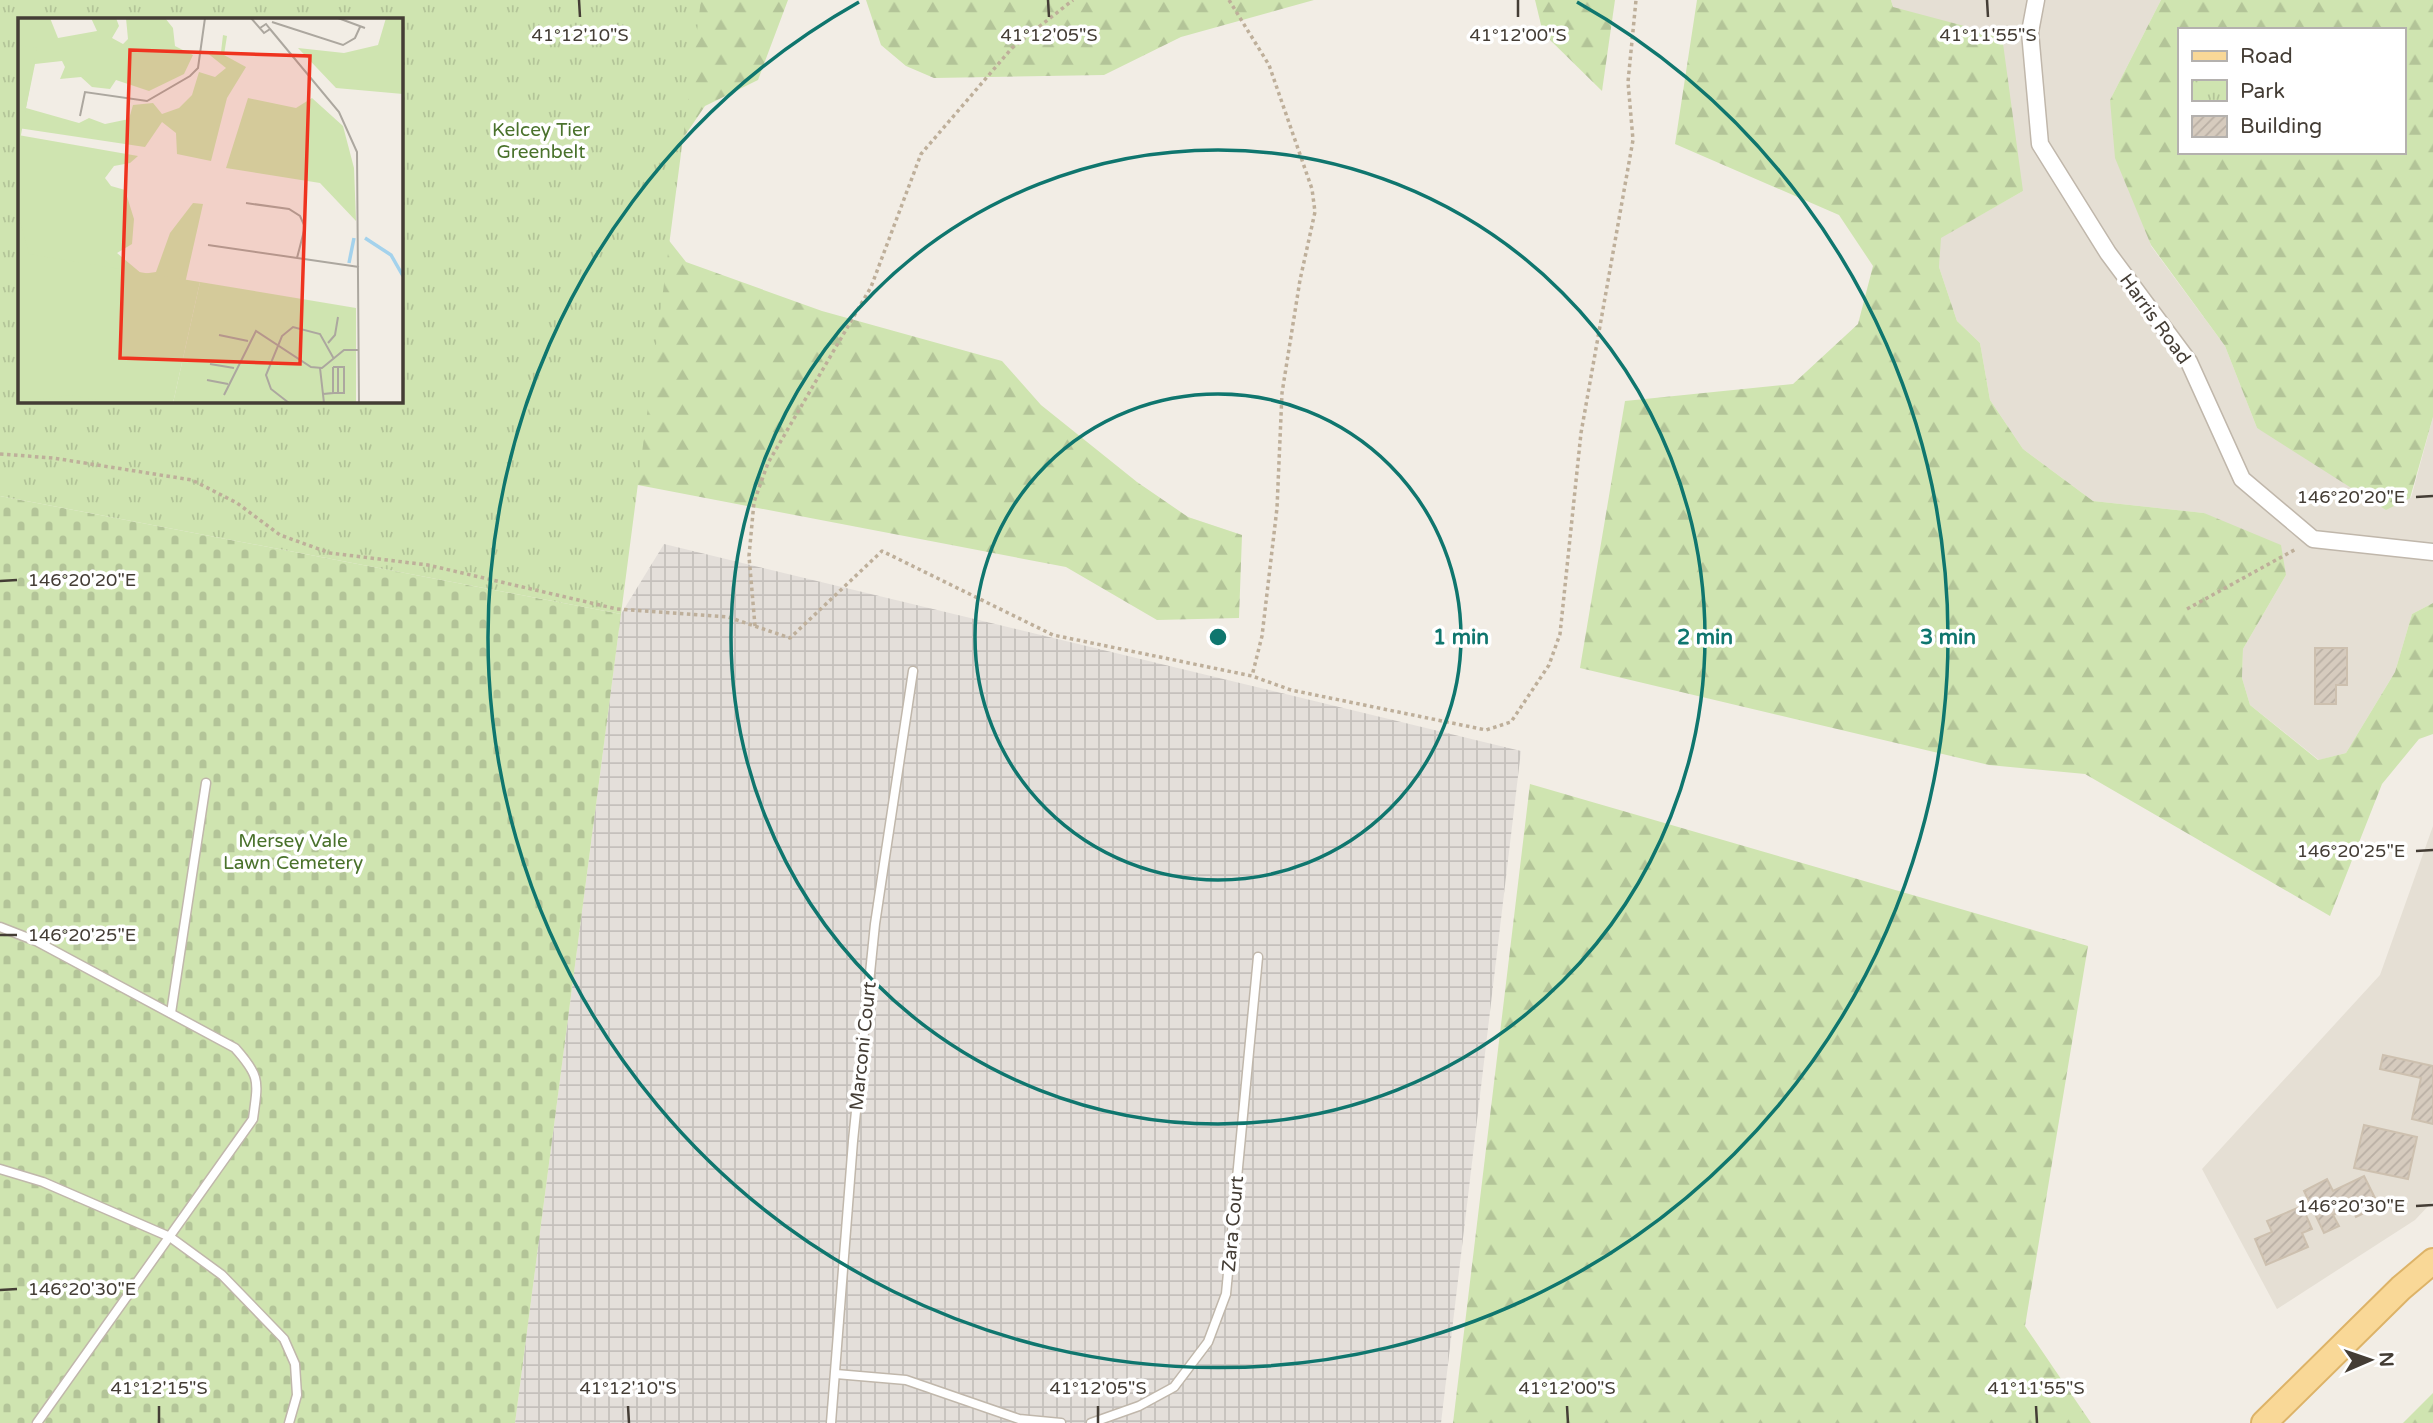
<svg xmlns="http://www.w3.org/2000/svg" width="2433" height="1423" font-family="'Varela Round',sans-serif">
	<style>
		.residential { fill: #e5dfd4 }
		.industrial { fill: url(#industrial-grid) }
		.forest { fill: url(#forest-firs); fill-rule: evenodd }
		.cemetery { fill: url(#cemetery-stones) }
		.park { fill: url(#park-tufts); fill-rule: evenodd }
		.building { fill: url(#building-hatch); stroke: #cdc0af; stroke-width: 2 }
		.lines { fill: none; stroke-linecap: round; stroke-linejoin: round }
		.service-casing { stroke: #c0b7ab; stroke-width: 11 }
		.minor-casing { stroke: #c0b7ab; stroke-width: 19 }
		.primary-casing { stroke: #ddb368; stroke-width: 28 }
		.path { stroke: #beaf9a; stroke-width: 3.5; stroke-dasharray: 3.5 3.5; stroke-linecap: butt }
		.service { stroke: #fff; stroke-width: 8 }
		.minor { stroke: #fff; stroke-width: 16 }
		.primary { stroke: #f9d897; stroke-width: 24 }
		.ticks { fill: none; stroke: #443d35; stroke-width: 2.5 }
		.ring { fill: none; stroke: #0f766e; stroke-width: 3.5 }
		.labels { text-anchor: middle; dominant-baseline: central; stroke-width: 7; stroke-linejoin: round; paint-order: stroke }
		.park-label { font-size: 19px; fill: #4a722c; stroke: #fff }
		.street-label { font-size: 19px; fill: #443d35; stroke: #fff }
		.inset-river { fill: none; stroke: #a4d2ec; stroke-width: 3.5 }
		.inset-road { fill: none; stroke: #aca79f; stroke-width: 2 }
		.view { fill: #ef331f; fill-opacity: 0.15; stroke: #ef331f; stroke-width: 3.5 }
		.inset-edge { fill: none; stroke: #443d35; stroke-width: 3.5 }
		.ticks-label { font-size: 18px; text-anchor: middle; fill: #443d35; stroke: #fff; stroke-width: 7; stroke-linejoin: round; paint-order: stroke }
		.centre { fill: #0f766e; stroke: #fff; stroke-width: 3.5 }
		.ring-label { font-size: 21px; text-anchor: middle; font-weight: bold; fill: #0f766e; stroke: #fff; stroke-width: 7; stroke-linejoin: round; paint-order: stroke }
	</style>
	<defs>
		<pattern id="industrial-grid" width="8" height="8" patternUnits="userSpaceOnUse" patternTransform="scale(1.75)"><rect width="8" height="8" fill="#e4dfda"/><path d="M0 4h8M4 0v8" fill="none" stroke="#c5c0bc"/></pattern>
		<pattern id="forest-firs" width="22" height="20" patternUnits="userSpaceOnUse" patternTransform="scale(1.75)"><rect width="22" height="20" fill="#cfe4b0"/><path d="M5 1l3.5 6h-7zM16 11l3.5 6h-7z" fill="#b3c498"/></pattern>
		<pattern id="cemetery-stones" width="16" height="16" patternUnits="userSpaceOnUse" patternTransform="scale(1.75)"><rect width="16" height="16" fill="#cfe4b0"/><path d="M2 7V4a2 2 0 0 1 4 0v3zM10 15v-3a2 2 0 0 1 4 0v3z" fill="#b3c498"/></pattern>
		<pattern id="park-tufts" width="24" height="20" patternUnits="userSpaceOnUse" patternTransform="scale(1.75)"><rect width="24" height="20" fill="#cfe4b0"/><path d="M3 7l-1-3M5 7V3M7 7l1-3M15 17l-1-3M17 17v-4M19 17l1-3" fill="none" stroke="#b3c498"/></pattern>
		<pattern id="building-hatch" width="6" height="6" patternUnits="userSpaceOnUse" patternTransform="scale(1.75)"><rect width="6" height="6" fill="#d6cbbe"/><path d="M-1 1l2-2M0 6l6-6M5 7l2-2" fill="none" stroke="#b9afa4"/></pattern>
	</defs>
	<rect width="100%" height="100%" fill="#f2ede5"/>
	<g class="residential">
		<path d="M1891 0H2161L2110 100 2151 246 2225 346 2257 428 2411 498 2433 417V603L2412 614 2395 672 2346 753 2319 760 2250 705 2242 678 2243 649 2286 575 2204 513 2093 501 2023 449 1990 400 1980 343 1957 321 1939 267 1940 238 2023 191 1893 7Z"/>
		<path d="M2433 826V1201L2415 1220 2277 1309 2202 1169 2380 975Z"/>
	</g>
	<path class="industrial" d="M664 544 1521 751 1441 1423H515L621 614Z"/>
	<g class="forest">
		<path d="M0 0H788L758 80 705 106 673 153 667 238 686 262 822 311 1002 361 1041 405 1137 482 1188 517 1242 535 1239 618 1157 620 1066 567 356 431 401 401V19H19Z"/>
		<path d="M866 0H1314L1181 37 1104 75 934 78 906 66 881 45Z"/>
		<path d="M1535 0H1615L1602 91 1543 33Z"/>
		<path d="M1697 0H1891L1893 7 2002 36 2023 191 1941 238 1939 267 1957 321 1980 343 1990 400 2023 449 2093 501 2204 513 2281 545 2286 575 2243 649 2242 678 2250 705 2318 760 2346 753 2395 672 2412 614 2433 603V734L2419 739 2382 784 2330 916 2085 774 1989 765 1580 668 1625 401 1793 384 1858 324 1873 266 1839 215 1675 144Z"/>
		<path d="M2161 0H2433V417L2410 498 2386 510 2257 428 2225 346 2151 245 2115 158 2110 100ZM2179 30H2403V152H2179Z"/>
		<path d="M1530 784 2088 946 2025 1326 2091 1423H1453Z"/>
		<path d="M2433 1393V1423H2403Z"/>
	</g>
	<path class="cemetery" d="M0 496 621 614 515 1423H0Z"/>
	<path class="park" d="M0 0H701L621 614 0 496ZM19 19H401V401H19Z"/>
	<g class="building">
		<path d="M2315 648H2347V685H2336V704H2315Z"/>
		<path d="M2383 1055 2433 1066V1124L2412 1119 2421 1078 2380 1069Z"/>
		<path d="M2364 1125 2417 1137 2408 1179 2354 1168Z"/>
		<path d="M2364 1176 2379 1206 2356 1217 2351 1206 2333 1215 2339 1226 2324 1233 2304 1191 2327 1179 2333 1191Z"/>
		<path d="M2302 1206 2312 1229 2302 1233 2308 1247 2266 1265 2255 1239 2272 1232 2267 1221Z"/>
	</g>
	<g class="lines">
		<defs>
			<g id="service">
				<path d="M0 927 36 941 235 1048C261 1077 258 1081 253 1119L37 1423"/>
				<path d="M171 1013 206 783"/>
				<path d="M0 1169 43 1182 170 1237 222 1275 284 1339 295 1364 297 1395 289 1423"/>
				<path d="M836 1374 906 1380 1019 1419 1061 1423"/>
				<path d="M831 1423 853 1141 875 924 913 671"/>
				<path d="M1091 1423 1139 1406 1174 1387 1208 1342 1226 1294 1258 957"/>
			</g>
			<path id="minor" d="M2036 0 2030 32 2040 144 2108 253 2189 362 2242 479 2313 539 2433 552"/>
			<path id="primary" d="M2264 1423 2401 1288 2433 1261"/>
		</defs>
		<use href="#service" class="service-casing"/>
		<use href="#minor" class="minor-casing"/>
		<use href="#primary" class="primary-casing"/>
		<g class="path">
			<path d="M1229 0 1269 65 1312 189 1315 212 1300 280 1282 393 1277 508 1262 636 1252 676"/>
			<path d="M0 454 53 458 192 480 237 503 280 535 330 553 428 565 617 609 728 617 790 638 882 551 1053 635 1252 676 1291 690 1486 730 1511 722 1549 665 1560 634 1581 433 1633 140 1628 82 1636 0"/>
			<path d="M2187 609 2296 549"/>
			<path d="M755 626 749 556 754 502 768 463 871 287 921 154 1012 48 1073 0"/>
		</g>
		<use href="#service" class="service"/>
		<use href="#minor" class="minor"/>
		<use href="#primary" class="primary"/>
	</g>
	<path class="ticks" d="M579 0 580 17M1048 0 1049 17M1518 0V17M1987 0 1988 17M2416 497 2433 496M0 581 17 580M2416 851 2433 850M0 935H17M2416 1206 2433 1205M0 1290 17 1289M159 1406V1423M628 1406 629 1423M1098 1406V1423M1567 1406 1568 1423M2036 1406 2037 1423"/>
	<g class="ring">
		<circle cx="1218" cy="637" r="243"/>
		<circle cx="1218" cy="637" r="487"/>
		<path d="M1577 2A730 730 0 1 1 859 2"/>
	</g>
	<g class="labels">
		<g class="park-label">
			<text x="541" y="130">Kelcey Tier<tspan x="541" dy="22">Greenbelt</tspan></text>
			<text x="293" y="841">Mersey Vale<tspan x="293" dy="22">Lawn Cemetery</tspan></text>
		</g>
		<g class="street-label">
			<text transform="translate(2155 319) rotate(54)">Harris Road</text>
			<text transform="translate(863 1046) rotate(-84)">Marconi Court</text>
			<text transform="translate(1233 1224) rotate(-85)">Zara Court</text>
		</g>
	</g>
	<g transform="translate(18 18)">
		<rect width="385" height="385" fill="#f2ede5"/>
		<path d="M0 0H32L40 20 79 13 73 0H98L101 8 94 20 105 26 110 21 108 0H147L155 10 157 28 175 37 166 56 131 73 98 62 92 71 74 69 63 59 42 61 47 49 44 43 17 46 8 90 61 105 71 100 87 106 111 101 115 87 135 85 144 96 161 90 174 77 181 54 197 59 208 50 188 34H203L205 17 209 18 206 37 228 49 209 80 193 143 159 136 158 115 144 104 127 129 0 110ZM368 0H385V76L318 70 280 30 326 35 360 27ZM230 80 278 90 294 80 325 108 336 150 338 203 302 165 208 150ZM0 117 120 138 112 145 96 148 87 160 93 168 107 172 116 201 114 226 99 235 124 256 138 254 152 215 175 185 185 186 140 385H0Z" fill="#cfe4b0"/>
		<path d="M182 264 338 290V385H155Z" fill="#cfe4b0"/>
		<path d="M0 27 19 30 0 133ZM0 196 11 236 182 264 155 385H97L51 377 0 385Z" fill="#cfe4b0"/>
		<path class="inset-river" d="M347 220 373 237 385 258M331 245 336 220"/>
		<path class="inset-road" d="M233 0 246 15 252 11 248 6 242 10M320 0 347 10M254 4 325 27 337 20 342 9M252 11 321 94 339 134 341 385M62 98 67 74 129 83 172 58 180 50 187 0M228 185 271 191 282 198 287 209 279 240M190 227 341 249M201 317 230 323M310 325 317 317 320 299M192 346 216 350M302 350 306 385M189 362 210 366M315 375H326V349H315M320 375V349M305 376 315 375V349M206 377 238 313 293 349 304 350 326 332H340M28 385H62M271 385 253 371 248 357 264 318 275 309 302 316 316 341"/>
		<path class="view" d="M112 32 292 38 282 346 102 340Z"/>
		<rect width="385" height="385" class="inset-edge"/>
	</g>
	<g class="ticks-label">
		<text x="580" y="41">41°12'10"S</text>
		<text x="1049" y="41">41°12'05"S</text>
		<text x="1518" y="41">41°12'00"S</text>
		<text x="1988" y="41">41°11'55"S</text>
		<text x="2351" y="503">146°20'20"E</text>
		<text x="82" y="586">146°20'20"E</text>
		<text x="2351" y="857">146°20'25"E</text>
		<text x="82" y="941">146°20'25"E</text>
		<text x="2351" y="1212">146°20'30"E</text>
		<text x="82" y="1295">146°20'30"E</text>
		<text x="159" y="1394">41°12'15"S</text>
		<text x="628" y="1394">41°12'10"S</text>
		<text x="1098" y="1394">41°12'05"S</text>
		<text x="1567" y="1394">41°12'00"S</text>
		<text x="2036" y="1394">41°11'55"S</text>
	</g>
	<circle cx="1218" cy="637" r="10" class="centre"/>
	<g class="ring-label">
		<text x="1461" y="644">1 min</text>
		<text x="1705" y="644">2 min</text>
		<text x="1948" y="644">3 min</text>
	</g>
	<rect x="2178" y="28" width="228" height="126" fill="#ffffff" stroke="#b4b1ae" stroke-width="2"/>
	<rect x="2192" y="51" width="35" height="10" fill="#f9d897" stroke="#b4b1ae" stroke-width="2"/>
	<text x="2240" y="63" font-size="21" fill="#443d35">Road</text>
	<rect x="2192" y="80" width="35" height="21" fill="url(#park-tufts)" stroke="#b4b1ae" stroke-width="2"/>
	<text x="2240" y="98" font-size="21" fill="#443d35">Park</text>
	<rect x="2192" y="116" width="35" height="21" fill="url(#building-hatch)" stroke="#b4b1ae" stroke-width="2"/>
	<text x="2240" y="133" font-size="21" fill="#443d35">Building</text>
	<g transform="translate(2370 1360) rotate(88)" stroke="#ffffff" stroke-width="5" paint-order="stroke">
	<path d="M0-5L12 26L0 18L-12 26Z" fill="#443d35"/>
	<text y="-10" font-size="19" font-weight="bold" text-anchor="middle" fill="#443d35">N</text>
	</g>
</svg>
